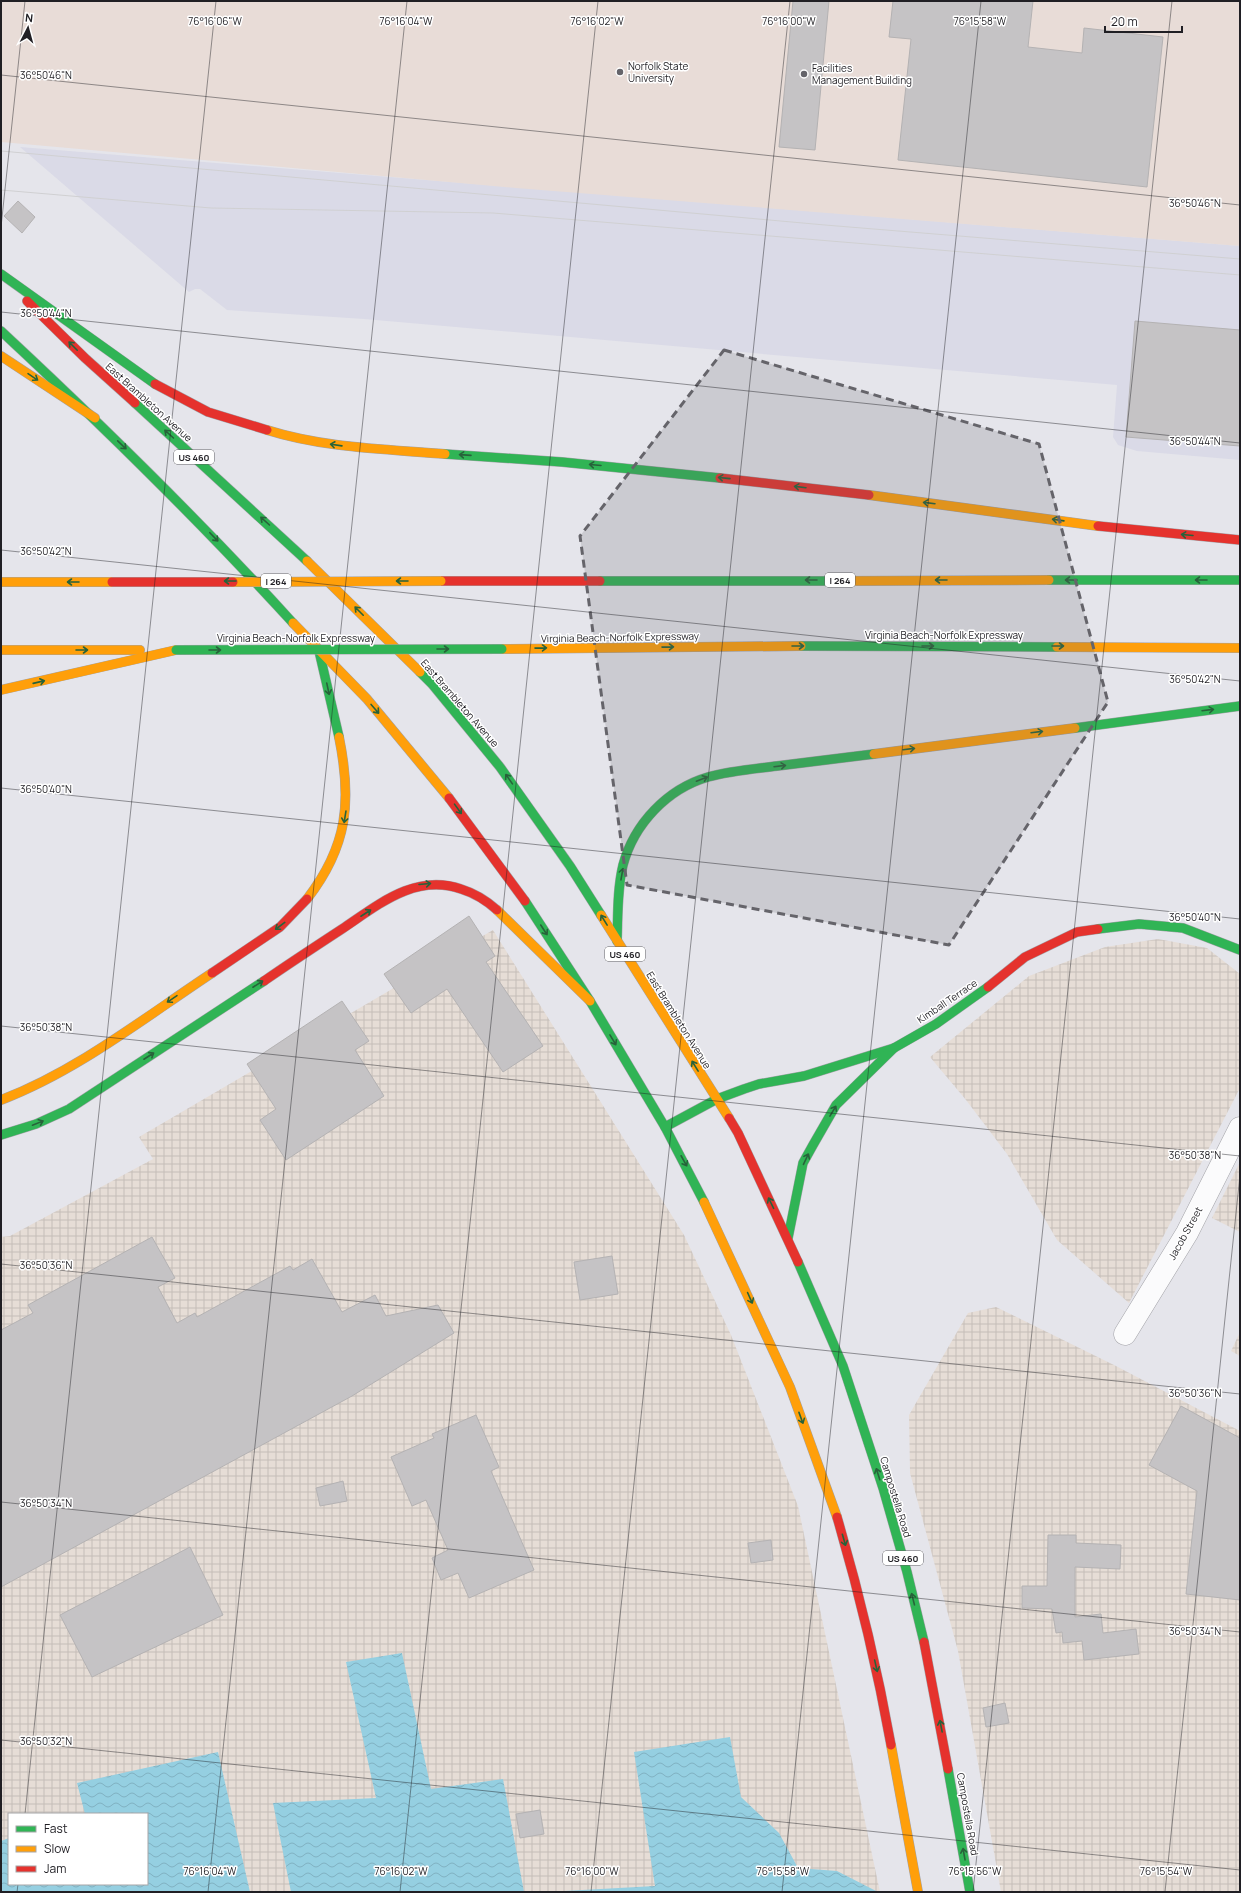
<svg xmlns="http://www.w3.org/2000/svg" width="1241" height="1893" font-family="Manrope,sans-serif">
	<style>
		.built { fill: #dadae7 }
		.industrial { fill: url(#industrial-grid); fill-rule: evenodd }
		.education { fill: #e8dcd7 }
		.water { fill: url(#water-waves) }
		.building { fill: #c5c3c5; stroke: #b4b2b3 }
		.lines { fill: none; stroke-linecap: round; stroke-linejoin: round }
		.street-casing { stroke: #a2a2a7; stroke-width: 23 }
		.fast-casing { stroke: #a2a2a7; stroke-width: 10 }
		.slow-casing { stroke: #a2a2a7; stroke-width: 10 }
		.jam-casing { stroke: #a2a2a7; stroke-width: 10 }
		.street { stroke: #fbfbfc; stroke-width: 22 }
		.fast { stroke: #30b455; stroke-width: 9 }
		.slow { stroke: #ff9f0a; stroke-width: 9 }
		.jam { stroke: #e5322d; stroke-width: 9 }
		.tram { stroke: #d0d0d2; stroke-width: 1 }
		.fast-bridge-casing { stroke: #a2a2a7; stroke-width: 10; stroke-linecap: butt }
		.slow-bridge-casing { stroke: #a2a2a7; stroke-width: 10; stroke-linecap: butt }
		.jam-bridge-casing { stroke: #a2a2a7; stroke-width: 10; stroke-linecap: butt }
		.fast-bridge { stroke: #30b455; stroke-width: 9 }
		.slow-bridge { stroke: #ff9f0a; stroke-width: 9 }
		.jam-bridge { stroke: #e5322d; stroke-width: 9 }
		.oneway { stroke: #27623a }
		.marked { fill: #65646a; fill-opacity: 0.2; stroke: #65646a; stroke-width: 3; stroke-dasharray: 8 5; stroke-linejoin: round }
		.ticks { fill: none; stroke: #201f24; stroke-width: 1; stroke-opacity: 0.45 }
		.poi-dot { fill: #65646a; stroke: #fff; stroke-width: 1.5 }
		.labels { text-anchor: middle; dominant-baseline: central; stroke-width: 3; stroke-linejoin: round; paint-order: stroke }
		.shield { fill: #fff; stroke: #636266; stroke-width: 1 }
		.shield-label { font-size: 9px; font-weight: bold; fill: #201f24 }
		.poi-label { font-size: 10px; fill: #201f24; stroke: #fff; text-anchor: start }
		.street-label { font-size: 10px; fill: #201f24; stroke: #fff }
		.ticks-label { font-size: 10px; text-anchor: middle; fill: #201f24; stroke: #fff; stroke-width: 3; stroke-linejoin: round; paint-order: stroke }
	</style>
	<defs>
		<pattern id="industrial-grid" width="8" height="8" patternUnits="userSpaceOnUse"><rect width="8" height="8" fill="#e6ddd6"/><path d="M0 4h8M4 0v8" fill="none" stroke="#c5bdb8"/></pattern>
		<pattern id="water-waves" width="16" height="10" patternUnits="userSpaceOnUse"><rect width="16" height="10" fill="#95cfe1"/><path d="M0 5q4-4 8 0t8 0" fill="none" stroke="#80b1c1"/></pattern>
	</defs>
	<rect width="100%" height="100%" fill="#e5e5eb"/>
	<path class="built" d="M20 147 1240 246V460L1137 451 1118 445 1113 437 1117 385 364 319 227 310 200 289H195L189 292Z"/>
	<g class="industrial">
		<path d="M493 930 684 1235 731 1335 798 1506 880 1892H1V1237L10 1236 153 1159 139 1137ZM9 1814H147V1884H9Z"/>
		<path d="M1158 939 1207 948 1240 974V1088L1129 1303 1057 1240 1007 1154 966 1100 930 1057 1029 976 1105 947Z"/>
		<path d="M1239 1164H1240V1232L1212 1218Z"/>
		<path d="M996 1307 1116 1366 1240 1431V1892H1001L958 1651 910 1473 909 1415 968 1313Z"/>
		<path d="M1240 1332V1356L1231 1351Z"/>
	</g>
	<path class="education" d="M1 1H1240V246L516 188 1 142Z"/>
	<g class="water">
		<path d="M402 1653 431 1789 503 1779 524 1892H291L273 1803 376 1798 346 1662Z"/>
		<path d="M730 1737 741 1797 779 1833 798 1868 837 1871 878 1892H546L655 1886 634 1752Z"/>
		<path d="M218 1752 250 1892H1V1841L9 1838V1884H147V1814H85L77 1783Z"/>
	</g>
	<g class="building">
		<path d="M793 1H829L815 150 779 147Z"/>
		<path d="M893 1H1033L1028 47 1082 53 1084 28 1163 37 1147 187 898 160 911 39 889 37Z"/>
		<path d="M18 201 35 217 22 233 4 216Z"/>
		<path d="M1135 321 1240 330V446L1126 437Z"/>
		<path d="M469 916 495 956 486 962 543 1046 503 1072 447 989 411 1013 384 974Z"/>
		<path d="M342 1001 369 1041 355 1050 384 1096 286 1160 260 1120 276 1109 247 1064Z"/>
		<path d="M152 1237 175 1278 158 1287 177 1323 195 1313 197 1317 290 1266 293 1270 312 1259 342 1312 375 1295 386 1316 438 1305 454 1333 352 1396 1 1587V1330L33 1313 28 1305Z"/>
		<path d="M612 1256 618 1294 580 1300 574 1262Z"/>
		<path d="M1181 1406 1240 1438V1600L1186 1594 1197 1491 1149 1465Z"/>
		<path d="M476 1415 499 1467 491 1471 534 1570 469 1598 458 1573 441 1580 432 1558 448 1550 426 1500 412 1506 391 1457 434 1438 432 1434Z"/>
		<path d="M343 1481 347 1501 320 1506 316 1488Z"/>
		<path d="M1048 1535H1076V1543L1121 1545 1120 1569 1075 1567V1617L1101 1614 1103 1633 1136 1629 1139 1654 1084 1660 1082 1641 1063 1643 1062 1632 1056 1633 1052 1609 1022 1608V1586H1047Z"/>
		<path d="M771 1540 773 1560 751 1563 748 1543Z"/>
		<path d="M190 1547 223 1615 92 1677 60 1615Z"/>
		<path d="M1005 1703 1009 1723 986 1727 983 1708Z"/>
		<path d="M540 1810 544 1834 520 1838 516 1814Z"/>
	</g>
	<g class="lines">
		<defs>
			<path id="street" d="M1125 1334 1187 1233 1240 1128"/>
			<g id="fast">
				<path d="M1 274 155 384"/>
				<path d="M1 331C102 425 200 521 293 623"/>
				<path d="M135 403 307 561"/>
				<path d="M445 454 562 462 720 478"/>
				<path d="M1049 580H1240"/>
				<path d="M600 581H838"/>
				<path d="M801 646 1057 647"/>
				<path d="M319 651 339 737"/>
				<path d="M420 672 432 684 500 767 570 866 601 915"/>
				<path d="M1075 728 1240 706"/>
				<path d="M525 901 590 1001 665 1127 704 1202"/>
				<path d="M1098 929 1139 924 1183 928 1240 950"/>
				<path d="M617 941C618 916 617 890 623 865 634 824 667 789 708 777 730 771 754 769 777 766 809 762 842 758 874 754"/>
				<path d="M665 1127 717 1099 744 1089 759 1084 804 1076 894 1048 936 1024 988 987"/>
				<path d="M1 1135 36 1124 69 1109 264 981"/>
				<path d="M788 1238 803 1163 813 1145 836 1105 894 1048"/>
				<path d="M798 1262 843 1366 883 1488 907 1572 924 1642"/>
				<path d="M948 1769 970 1892"/>
			</g>
			<g id="slow">
				<path d="M1 356 95 418"/>
				<path d="M267 430C324 448 385 449 445 454"/>
				<path d="M869 495 1098 526"/>
				<path d="M307 561 420 672"/>
				<path d="M838 581 1049 580"/>
				<path d="M1 582H112"/>
				<path d="M293 623 367 699 449 798"/>
				<path d="M1057 647 1240 648"/>
				<path d="M502 649 801 646"/>
				<path d="M1 650H140"/>
				<path d="M1 690 176 650"/>
				<path d="M874 754 1075 728"/>
				<path d="M307 899C348 846 352 801 339 737"/>
				<path d="M497 910 590 1001"/>
				<path d="M601 915 729 1118"/>
				<path d="M1 1100C77 1071 144 1018 212 973"/>
				<path d="M704 1202 790 1387 837 1517"/>
				<path d="M891 1745 918 1892"/>
			</g>
			<g id="jam">
				<path d="M27 301 85 358 135 403"/>
				<path d="M155 384 208 412 267 430"/>
				<path d="M720 478 869 495"/>
				<path d="M1098 526 1240 540"/>
				<path d="M441 581H600"/>
				<path d="M449 798 525 901"/>
				<path d="M212 973 280 927 307 899"/>
				<path d="M264 981C290 963 316 946 342 929 378 905 415 873 461 889 474 893 487 901 497 910"/>
				<path d="M988 987 1025 957 1077 932 1098 929"/>
				<path d="M729 1118 738 1133 798 1262"/>
				<path d="M837 1517C859 1592 877 1667 891 1745"/>
				<path d="M924 1642 948 1769"/>
			</g>
		</defs>
		<use href="#street" class="street-casing"/>
		<use href="#fast" class="fast-casing"/>
		<use href="#slow" class="slow-casing"/>
		<use href="#jam" class="jam-casing"/>
		<use href="#street" class="street"/>
		<use href="#fast" class="fast"/>
		<use href="#slow" class="slow"/>
		<use href="#jam" class="jam"/>
		<g class="tram">
			<path d="M1 151 825 225 1240 259"/>
			<path d="M1 190 211 208 493 213 1240 275"/>
		</g>
		<defs>
			<path id="fast-bridge" d="M176 650 502 649"/>
			<path id="slow-bridge" d="M233 582 441 581"/>
			<path id="jam-bridge" d="M112 582H233"/>
		</defs>
		<use href="#fast-bridge" class="fast-bridge-casing"/>
		<use href="#slow-bridge" class="slow-bridge-casing"/>
		<use href="#jam-bridge" class="jam-bridge-casing"/>
		<use href="#fast-bridge" class="fast-bridge"/>
		<use href="#slow-bridge" class="slow-bridge"/>
		<use href="#jam-bridge" class="jam-bridge"/>
	</g>
	<defs><path id="oneway-shaft" d="M-6 0H5M1.5-3L5.5 0L1.5 3" fill="none" stroke-width="1.6" stroke-linecap="round" stroke-linejoin="round"/></defs>
	<g class="oneway">
		<use href="#oneway-shaft" transform="translate(73 346) rotate(-135)"/>
		<use href="#oneway-shaft" transform="translate(33 377) rotate(34)"/>
		<use href="#oneway-shaft" transform="translate(169 434) rotate(-138)"/>
		<use href="#oneway-shaft" transform="translate(122 445) rotate(44)"/>
		<use href="#oneway-shaft" transform="translate(336 445) rotate(-172)"/>
		<use href="#oneway-shaft" transform="translate(465 455) rotate(-176)"/>
		<use href="#oneway-shaft" transform="translate(595 465) rotate(-175)"/>
		<use href="#oneway-shaft" transform="translate(724 478) rotate(-174)"/>
		<use href="#oneway-shaft" transform="translate(800 487) rotate(-173)"/>
		<use href="#oneway-shaft" transform="translate(929 503) rotate(-173)"/>
		<use href="#oneway-shaft" transform="translate(1058 520) rotate(-172)"/>
		<use href="#oneway-shaft" transform="translate(265 521) rotate(-138)"/>
		<use href="#oneway-shaft" transform="translate(1187 535) rotate(-175)"/>
		<use href="#oneway-shaft" transform="translate(214 537) rotate(46)"/>
		<use href="#oneway-shaft" transform="translate(811 580) rotate(180)"/>
		<use href="#oneway-shaft" transform="translate(941 580) rotate(180)"/>
		<use href="#oneway-shaft" transform="translate(1071 580) rotate(180)"/>
		<use href="#oneway-shaft" transform="translate(1201 580) rotate(180)"/>
		<use href="#oneway-shaft" transform="translate(230 581) rotate(180)"/>
		<use href="#oneway-shaft" transform="translate(402 581) rotate(180)"/>
		<use href="#oneway-shaft" transform="translate(73 582) rotate(180)"/>
		<use href="#oneway-shaft" transform="translate(359 611) rotate(-135)"/>
		<use href="#oneway-shaft" transform="translate(798 646)"/>
		<use href="#oneway-shaft" transform="translate(928 646)"/>
		<use href="#oneway-shaft" transform="translate(1058 646)"/>
		<use href="#oneway-shaft" transform="translate(668 647) rotate(-1)"/>
		<use href="#oneway-shaft" transform="translate(541 648) rotate(-1)"/>
		<use href="#oneway-shaft" transform="translate(443 649)"/>
		<use href="#oneway-shaft" transform="translate(82 650)"/>
		<use href="#oneway-shaft" transform="translate(215 650)"/>
		<use href="#oneway-shaft" transform="translate(39 682) rotate(-13)"/>
		<use href="#oneway-shaft" transform="translate(328 689) rotate(78)"/>
		<use href="#oneway-shaft" transform="translate(375 709) rotate(49)"/>
		<use href="#oneway-shaft" transform="translate(1208 710) rotate(-7)"/>
		<use href="#oneway-shaft" transform="translate(1037 732) rotate(-7)"/>
		<use href="#oneway-shaft" transform="translate(909 749) rotate(-7)"/>
		<use href="#oneway-shaft" transform="translate(780 766) rotate(-7)"/>
		<use href="#oneway-shaft" transform="translate(509 779) rotate(-125)"/>
		<use href="#oneway-shaft" transform="translate(702 779) rotate(-21)"/>
		<use href="#oneway-shaft" transform="translate(458 809) rotate(54)"/>
		<use href="#oneway-shaft" transform="translate(345 817) rotate(99)"/>
		<use href="#oneway-shaft" transform="translate(622 874) rotate(-80)"/>
		<use href="#oneway-shaft" transform="translate(425 884) rotate(-5)"/>
		<use href="#oneway-shaft" transform="translate(366 913) rotate(-33)"/>
		<use href="#oneway-shaft" transform="translate(604 920) rotate(-122)"/>
		<use href="#oneway-shaft" transform="translate(280 926) rotate(143)"/>
		<use href="#oneway-shaft" transform="translate(544 930) rotate(57)"/>
		<use href="#oneway-shaft" transform="translate(258 984) rotate(-33)"/>
		<use href="#oneway-shaft" transform="translate(172 999) rotate(146)"/>
		<use href="#oneway-shaft" transform="translate(613 1040) rotate(59)"/>
		<use href="#oneway-shaft" transform="translate(149 1056) rotate(-33)"/>
		<use href="#oneway-shaft" transform="translate(695 1066) rotate(-122)"/>
		<use href="#oneway-shaft" transform="translate(833 1111) rotate(-59)"/>
		<use href="#oneway-shaft" transform="translate(38 1123) rotate(-22)"/>
		<use href="#oneway-shaft" transform="translate(806 1159) rotate(-65)"/>
		<use href="#oneway-shaft" transform="translate(684 1161) rotate(61)"/>
		<use href="#oneway-shaft" transform="translate(771 1203) rotate(-116)"/>
		<use href="#oneway-shaft" transform="translate(750 1298) rotate(66)"/>
		<use href="#oneway-shaft" transform="translate(801 1418) rotate(70)"/>
		<use href="#oneway-shaft" transform="translate(878 1474) rotate(-108)"/>
		<use href="#oneway-shaft" transform="translate(844 1540) rotate(74)"/>
		<use href="#oneway-shaft" transform="translate(913 1599) rotate(-104)"/>
		<use href="#oneway-shaft" transform="translate(876 1666) rotate(77)"/>
		<use href="#oneway-shaft" transform="translate(941 1726) rotate(-101)"/>
		<use href="#oneway-shaft" transform="translate(964 1854) rotate(-100)"/>
	</g>
	<path class="marked" d="M724 350 1039 444 1108 702 949 945 627 885 580 536Z"/>
	<path class="ticks" d="M1 75 1240 205M1 227 25 1M1 312 1240 443M1 550 1240 681M1 788 1240 919M1 1026 1240 1156M1 1264 1240 1394M1 1502 1240 1632M1 1740 1240 1870M25 1814 216 1M17 1892 18 1884M208 1892 407 1M400 1892 598 1M591 1892 790 1M782 1892 981 1M973 1892 1172 1M1165 1892 1240 1175"/>
	<g class="poi-dot">
		<circle cx="620" cy="72" r="4"/>
		<circle cx="804" cy="74" r="4"/>
	</g>
	<g class="labels">
		<g class="shield">
			<rect x="174" y="450" width="40" height="14" rx="3"/>
			<rect x="825" y="573" width="30" height="14" rx="3"/>
			<rect x="261" y="574" width="30" height="14" rx="3"/>
			<rect x="605" y="947" width="40" height="14" rx="3"/>
			<rect x="883" y="1551" width="40" height="14" rx="3"/>
		</g>
		<g class="shield-label">
			<text x="194" y="457">US 460</text>
			<text x="840" y="580">I 264</text>
			<text x="276" y="581">I 264</text>
			<text x="625" y="954">US 460</text>
			<text x="903" y="1558">US 460</text>
		</g>
		<g class="poi-label">
			<text x="628" y="66">Norfolk State<tspan x="628" dy="12">University</tspan></text>
			<text x="812" y="68">Facilities<tspan x="812" dy="12">Management Building</tspan></text>
		</g>
		<g class="street-label">
			<text transform="translate(149 402) rotate(42)">East Brambleton Avenue</text>
			<text x="944" y="635">Virginia Beach-Norfolk Expressway</text>
			<text transform="translate(620 637) rotate(-1)">Virginia Beach-Norfolk Expressway</text>
			<text x="296" y="638">Virginia Beach-Norfolk Expressway</text>
			<text transform="translate(460 703) rotate(49)">East Brambleton Avenue</text>
			<text transform="translate(947 1001) rotate(-34)">Kimball Terrace</text>
			<text transform="translate(679 1020) rotate(58)">East Brambleton Avenue</text>
			<text transform="translate(1185 1233) rotate(-61)">Jacob Street</text>
			<text transform="translate(896 1497) rotate(73)">Campostella Road</text>
			<text transform="translate(968 1814) rotate(80)">Campostella Road</text>
		</g>
	</g>
	<g class="ticks-label">
		<text x="215" y="25">76°16'06"W</text>
		<text x="406" y="25">76°16'04"W</text>
		<text x="597" y="25">76°16'02"W</text>
		<text x="789" y="25">76°16'00"W</text>
		<text x="980" y="25">76°15'58"W</text>
		<text x="46" y="79">36°50'46"N</text>
		<text x="1195" y="207">36°50'46"N</text>
		<text x="46" y="317">36°50'44"N</text>
		<text x="1195" y="445">36°50'44"N</text>
		<text x="46" y="555">36°50'42"N</text>
		<text x="1195" y="683">36°50'42"N</text>
		<text x="46" y="793">36°50'40"N</text>
		<text x="1195" y="921">36°50'40"N</text>
		<text x="46" y="1031">36°50'38"N</text>
		<text x="1195" y="1159">36°50'38"N</text>
		<text x="46" y="1269">36°50'36"N</text>
		<text x="1195" y="1397">36°50'36"N</text>
		<text x="46" y="1507">36°50'34"N</text>
		<text x="1195" y="1635">36°50'34"N</text>
		<text x="46" y="1745">36°50'32"N</text>
		<text x="210" y="1875">76°16'04"W</text>
		<text x="401" y="1875">76°16'02"W</text>
		<text x="592" y="1875">76°16'00"W</text>
		<text x="783" y="1875">76°15'58"W</text>
		<text x="975" y="1875">76°15'56"W</text>
		<text x="1166" y="1875">76°15'54"W</text>
	</g>
	<rect width="1241" height="1893" fill="none" stroke="#201f24" stroke-width="4"/>
	<rect x="8" y="1813" width="140" height="72" fill="#ffffff" stroke="#a6a5a7"/>
	<rect x="16" y="1826" width="20" height="6" fill="#30b455" stroke="#a6a5a7"/>
	<text x="44" y="1833" font-size="12" fill="#201f24">Fast</text>
	<rect x="16" y="1846" width="20" height="6" fill="#ff9f0a" stroke="#a6a5a7"/>
	<text x="44" y="1853" font-size="12" fill="#201f24">Slow</text>
	<rect x="16" y="1866" width="20" height="6" fill="#e5322d" stroke="#a6a5a7"/>
	<text x="44" y="1873" font-size="12" fill="#201f24">Jam</text>
	<g transform="translate(28 28) rotate(6)" stroke="#ffffff" stroke-width="3" paint-order="stroke">
	<path d="M0-3L7 15L0 10L-7 15Z" fill="#201f24"/>
	<text y="-6" font-size="11" font-weight="bold" text-anchor="middle" fill="#201f24">N</text>
	</g>
	<path d="M1105 26v6h77v-6" fill="none" stroke="#201f24" stroke-width="2"/>
	<text x="1111" y="26" font-size="12" fill="#201f24" stroke="#ffffff" stroke-width="3" paint-order="stroke">20 m</text>
</svg>
